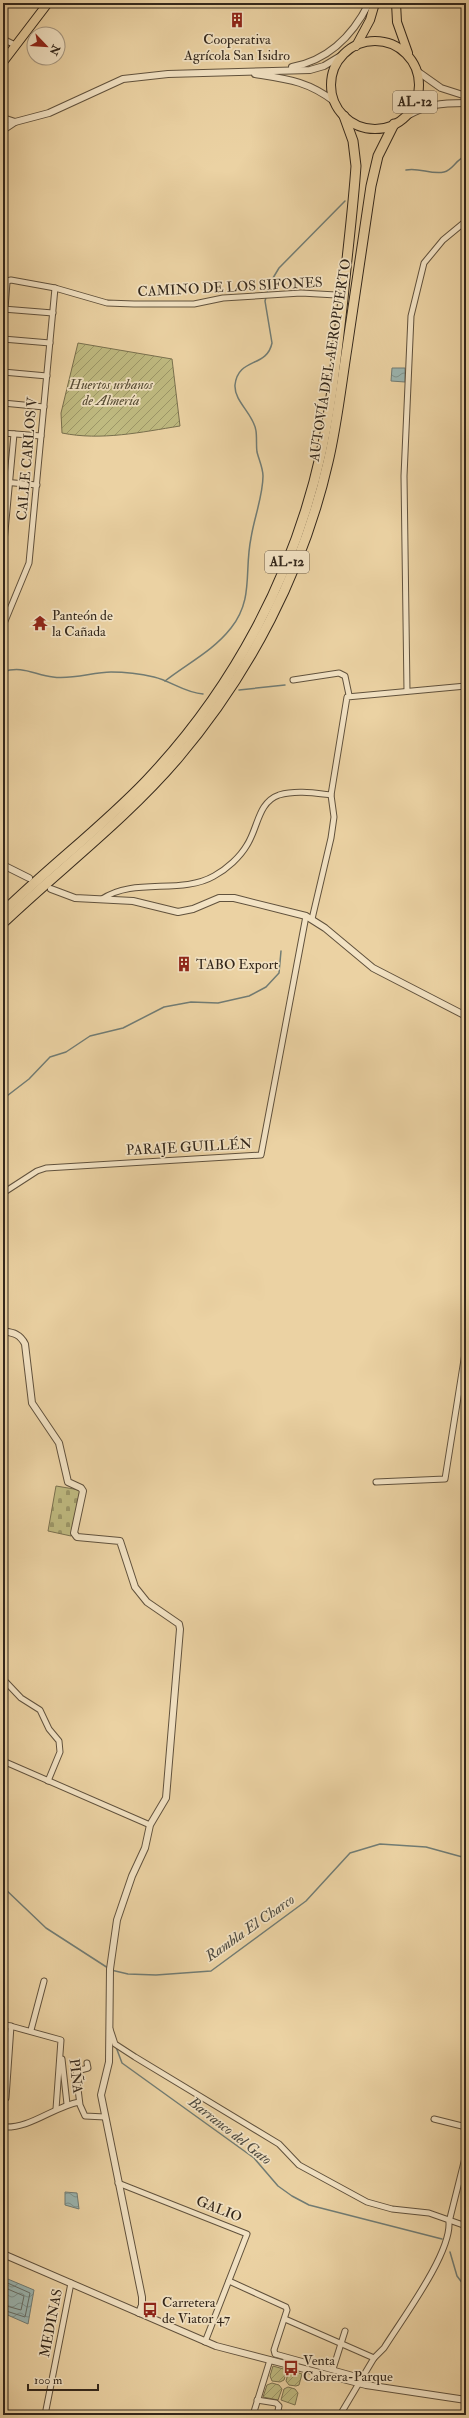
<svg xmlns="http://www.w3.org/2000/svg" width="469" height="2418" font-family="'IM FELL Double Pica',serif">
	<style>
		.cemetery { fill: url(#cemetery-stones); stroke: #79704e }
		.garden { fill: url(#garden-furrows); stroke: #79704e }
		.water { fill: url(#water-waves); stroke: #717c74 }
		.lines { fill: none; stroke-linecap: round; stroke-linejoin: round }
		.shore { stroke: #676e66; stroke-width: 1 }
		.stream { stroke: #717c74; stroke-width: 1.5 }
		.minor-casing { stroke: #61523d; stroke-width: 7 }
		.tertiary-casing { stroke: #61523d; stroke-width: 8 }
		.primary-casing { stroke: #33271b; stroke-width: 10 }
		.trunk-casing { stroke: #33271b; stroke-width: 10 }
		.motorway-casing { stroke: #33271b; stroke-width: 11 }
		.minor { stroke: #f2e2c3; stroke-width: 5 }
		.tertiary { stroke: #f2e2c3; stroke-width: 6 }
		.primary { stroke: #ebd2a3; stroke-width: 8 }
		.trunk { stroke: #ebd2a3; stroke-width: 8 }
		.motorway { stroke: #ebd2a3; stroke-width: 9 }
		.labels { text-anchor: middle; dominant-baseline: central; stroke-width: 3.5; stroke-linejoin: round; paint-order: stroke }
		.shield { fill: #f2e2c3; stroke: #6c5f4d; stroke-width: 1 }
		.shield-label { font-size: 13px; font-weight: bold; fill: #33271b }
		.poi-label { font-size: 14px; fill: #33271b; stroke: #f2e2c3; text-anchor: start }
		.street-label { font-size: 14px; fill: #33271b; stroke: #f2e2c3 }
		.park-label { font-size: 14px; font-style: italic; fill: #564c34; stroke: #f2e2c3 }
		.water-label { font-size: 15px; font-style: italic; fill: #4d4a40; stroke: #f2e2c3 }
	</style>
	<defs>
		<pattern id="cemetery-stones" width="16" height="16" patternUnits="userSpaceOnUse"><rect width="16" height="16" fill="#bfba80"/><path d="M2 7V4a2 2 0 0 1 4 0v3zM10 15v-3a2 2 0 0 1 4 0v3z" fill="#9c9768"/></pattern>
		<pattern id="garden-furrows" width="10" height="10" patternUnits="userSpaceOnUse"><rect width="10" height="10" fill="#bfba80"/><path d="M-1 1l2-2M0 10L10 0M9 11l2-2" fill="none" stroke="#9c9768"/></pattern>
		<pattern id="water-waves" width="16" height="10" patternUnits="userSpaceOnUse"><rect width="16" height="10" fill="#9bb5b0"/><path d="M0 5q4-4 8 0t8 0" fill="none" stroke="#7f938e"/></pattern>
	</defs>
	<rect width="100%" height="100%" fill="#ebd2a3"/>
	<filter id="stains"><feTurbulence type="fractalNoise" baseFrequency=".005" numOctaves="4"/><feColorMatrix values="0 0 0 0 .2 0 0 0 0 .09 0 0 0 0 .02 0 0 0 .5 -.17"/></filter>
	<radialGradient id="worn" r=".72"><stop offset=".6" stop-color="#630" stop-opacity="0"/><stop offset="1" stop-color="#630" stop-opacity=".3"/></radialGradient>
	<path class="cemetery" d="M56 1486 80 1490 71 1536 48 1531Z"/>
	<g class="garden">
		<path d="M78 343 172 359 180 426C142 432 101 441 62 433L61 413Z"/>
		<path d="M273 2366 287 2370 284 2380 280 2382 272 2381 270 2376Z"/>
		<path d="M289 2370 302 2374 299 2385 296 2386 289 2385 286 2381Z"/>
		<path d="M272 2383 279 2385 282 2389 278 2400 263 2397 267 2385Z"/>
		<path d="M288 2387 295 2389 298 2393 295 2405 281 2400 284 2389Z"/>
	</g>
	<g class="water">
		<path d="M392 368H405V382L391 381Z"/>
		<path d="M65 2192 77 2193 79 2209 65 2205Z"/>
		<path d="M3 2277 34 2290 28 2324 3 2313Z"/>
	</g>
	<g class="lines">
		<g class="shore">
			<path d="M3 2281 30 2293 25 2317 3 2310"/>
			<path d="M3 2287 24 2296 21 2310 3 2305"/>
		</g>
		<g class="stream">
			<path d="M406 170C419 167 431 175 444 172 453 170 456 159 466 156"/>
			<path d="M3 672C22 665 35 675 53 677 72 680 93 672 111 672 125 672 141 674 154 677 171 681 185 693 203 694"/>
			<path d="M165 681C188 663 213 651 231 628 254 599 244 571 251 538 254 518 263 496 263 476 263 468 259 460 257 452 256 445 257 438 256 431 254 414 234 402 235 385 238 357 267 368 272 343L265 301 270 283 279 268 345 201"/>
			<path d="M239 690 285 685"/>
			<path d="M3 1099 29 1079 50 1057 66 1052 90 1036 123 1028 164 1007 191 1002 218 1003 249 996 266 987 279 973 281 951"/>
			<path d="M3 1887 46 1928 108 1968"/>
			<path d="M111 1970 128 1974 156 1975 211 1971 306 1901 350 1853 380 1844 426 1847 466 1858"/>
			<path d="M116 2047 122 2063 254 2158 278 2186 292 2196 309 2205 442 2239"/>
			<path d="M450 2252 457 2276 466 2288"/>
		</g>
		<defs>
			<g id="minor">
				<path d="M3 39 15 45"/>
				<path d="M3 282 11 280 55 288 107 303 134 304H194L223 298 301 293 336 295"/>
				<path d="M3 309 53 313"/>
				<path d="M5 309 7 282"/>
				<path d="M3 339 50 343"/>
				<path d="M3 372 47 376"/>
				<path d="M3 403 44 407"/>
				<path d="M3 433 41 436"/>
				<path d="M3 482 37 485"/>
				<path d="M3 553 14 434"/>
				<path d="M3 626 29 563 55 288"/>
				<path d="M293 680 339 673 345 676 349 695"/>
				<path d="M407 691 404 476 411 316 424 263 443 240 466 221"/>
				<path d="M102 899C134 877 181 895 214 876 227 869 240 857 247 845 258 828 258 802 279 795 296 790 314 793 331 795"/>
				<path d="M312 919 331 838 334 817 331 795 347 697 466 686"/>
				<path d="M3 1193 37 1171 46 1168 261 1155 306 916"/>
				<path d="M376 1482 445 1479 466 1347"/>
				<path d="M3 1679 21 1698 40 1710 49 1729 59 1741 60 1752 48 1781"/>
				<path d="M3 1761 150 1825"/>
				<path d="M3 2024 61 2040 56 2109"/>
				<path d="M110 2029 115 2044 135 2057 279 2144 299 2165 367 2202 392 2209 429 2213 466 2226"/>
				<path d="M31 2030 44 1981"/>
				<path d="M62 2059 67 2104"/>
				<path d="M87 2063 88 2068 77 2071 76 2073 80 2105 85 2116 105 2117"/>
				<path d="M6 2098 11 2026"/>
				<path d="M434 2119 466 2127"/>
				<path d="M3 2127C30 2129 53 2107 79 2102"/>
				<path d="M118 2183 247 2234 205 2342"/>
				<path d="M229 2281 286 2307 287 2310 274 2350 275 2354 362 2378"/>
				<path d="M285 2319 374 2358"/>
				<path d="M333 2369 345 2331"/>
				<path d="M257 2400 276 2403 279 2406 277 2415"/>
				<path d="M45 2415 71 2283"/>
				<path d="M253 2415 270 2360"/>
				<path d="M340 2415 374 2358 384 2348C402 2319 451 2254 449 2222L466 2154"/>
			</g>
			<g id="tertiary">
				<path d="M292 67C329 60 353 35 369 3"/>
				<path d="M417 71 441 88 466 96"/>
				<path d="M255 74C287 79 308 81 335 102"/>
				<path d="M405 117C428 104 440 103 466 103"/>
				<path d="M3 118 15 122"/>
				<path d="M3 130 15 122 49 113 123 79 168 74 310 70 324 66 344 54"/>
				<path d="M3 865 29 878"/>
				<path d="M51 889 75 898 133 901 178 912 193 909 219 898H234L306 916 325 928 373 968 466 1016"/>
				<path d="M3 1331C14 1333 20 1334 25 1344L32 1403 59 1443 68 1482 81 1488 83 1491 74 1533 77 1537 120 1541 135 1587 147 1602 179 1624 180 1629 166 1798 150 1825 145 1848 132 1876 117 1920 110 1969 109 2062 101 2095 142 2297V2305L139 2313"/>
				<path d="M3 2254 216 2346 366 2385 466 2400"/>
			</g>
			<path id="primary" d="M3 62 48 3"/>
			<g id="trunk">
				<path d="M396 3 397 22 408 53"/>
				<circle cx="375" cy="85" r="44"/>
				<path d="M356 46 370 20 375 3"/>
			</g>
			<g id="motorway">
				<path d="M3 912C49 867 102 827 146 781 233 690 294 575 321 453 332 402 337 351 343 299 347 255 353 210 356 166L353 141 344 116"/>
				<path d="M3 923C61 868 126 819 178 758 250 673 303 571 328 462 337 424 341 386 347 348 355 294 363 240 371 186L378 156 394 124"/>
			</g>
		</defs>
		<use href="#minor" class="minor-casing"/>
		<use href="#tertiary" class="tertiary-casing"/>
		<use href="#primary" class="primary-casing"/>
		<use href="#trunk" class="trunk-casing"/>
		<use href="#motorway" class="motorway-casing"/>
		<use href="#minor" class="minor"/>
		<use href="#tertiary" class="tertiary"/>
		<use href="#primary" class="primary"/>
		<use href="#trunk" class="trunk"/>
		<use href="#motorway" class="motorway"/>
	</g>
	<defs>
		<symbol id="building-bare" viewBox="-9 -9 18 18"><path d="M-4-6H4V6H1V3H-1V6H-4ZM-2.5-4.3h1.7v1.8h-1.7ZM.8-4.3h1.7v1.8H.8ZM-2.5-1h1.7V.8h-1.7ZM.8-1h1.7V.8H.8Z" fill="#8f2418" stroke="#f2e2c3" stroke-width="2.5" paint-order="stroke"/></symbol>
		<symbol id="temple-bare" viewBox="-9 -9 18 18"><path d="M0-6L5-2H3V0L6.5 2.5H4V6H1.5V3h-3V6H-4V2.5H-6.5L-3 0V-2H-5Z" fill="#8f2418" stroke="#f2e2c3" stroke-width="2.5" paint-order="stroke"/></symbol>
		<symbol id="bus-bare" viewBox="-9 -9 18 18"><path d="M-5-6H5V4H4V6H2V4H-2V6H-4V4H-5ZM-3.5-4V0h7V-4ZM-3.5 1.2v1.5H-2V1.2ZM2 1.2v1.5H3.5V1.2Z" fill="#8f2418" stroke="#f2e2c3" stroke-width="2.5" paint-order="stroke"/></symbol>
	</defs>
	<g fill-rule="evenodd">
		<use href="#building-bare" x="226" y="9" width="22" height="22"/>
		<use href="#temple-bare" x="29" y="612" width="22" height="22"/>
		<use href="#building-bare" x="173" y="953" width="22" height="22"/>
		<use href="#bus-bare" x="139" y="2299" width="22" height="22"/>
		<use href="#bus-bare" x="280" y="2357" width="22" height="22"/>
	</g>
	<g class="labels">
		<g class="shield">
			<rect x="393" y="91" width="44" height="22" rx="3"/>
			<rect x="265" y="551" width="44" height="22" rx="3"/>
		</g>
		<g class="shield-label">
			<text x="415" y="102">AL-12</text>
			<text x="287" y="562">AL-12</text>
		</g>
		<g class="poi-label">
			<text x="237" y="39" text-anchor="middle">Cooperativa<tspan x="237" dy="16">Agrícola San Isidro</tspan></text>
			<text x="52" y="615">Panteón de<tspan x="52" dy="16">la Cañada</tspan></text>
			<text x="196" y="964">TABO Export</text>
			<text x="162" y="2302">Carretera<tspan x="162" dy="16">de Viator 47</tspan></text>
			<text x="303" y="2360">Venta<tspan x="303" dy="16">Cabrera-Parque</tspan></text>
		</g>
		<g class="street-label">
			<text transform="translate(230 287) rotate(-3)">CAMINO DE LOS SIFONES</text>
			<text transform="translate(330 360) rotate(-81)">AUTOVÍA DEL AEROPUERTO</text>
			<text transform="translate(27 459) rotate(-85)">CALLE CARLOS V</text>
			<text transform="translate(189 1147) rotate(-3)">PARAJE GUILLÉN</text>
			<text transform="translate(76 2076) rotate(83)">PIÑA</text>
			<text transform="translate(219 2209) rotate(22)">GALIO</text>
			<text transform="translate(51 2323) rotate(-79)">MEDINAS</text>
		</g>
		<g class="park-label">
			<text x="111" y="384">Huertos urbanos<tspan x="111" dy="16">de Almería</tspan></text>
		</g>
		<g class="water-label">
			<text transform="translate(250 1928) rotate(-35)">Rambla El Charco</text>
			<text transform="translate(230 2131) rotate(38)">Barranco del Gato</text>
		</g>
	</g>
	<rect width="469" height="2418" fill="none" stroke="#ebd2a3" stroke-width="16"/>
	<rect x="4" y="4" width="461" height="2410" fill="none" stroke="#33271b" stroke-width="2"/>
	<rect x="8" y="8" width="453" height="2402" fill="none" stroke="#33271b"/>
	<g transform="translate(46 46) rotate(115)"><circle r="19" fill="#f2e2c3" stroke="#a69780"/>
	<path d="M0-3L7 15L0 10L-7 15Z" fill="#8f2418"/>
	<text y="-6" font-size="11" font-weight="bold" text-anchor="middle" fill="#33271b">N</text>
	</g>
	<path d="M28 2384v6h70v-6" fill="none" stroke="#33271b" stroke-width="2"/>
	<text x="34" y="2384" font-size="12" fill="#33271b" stroke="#f2e2c3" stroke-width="3" paint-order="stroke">100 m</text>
	<rect width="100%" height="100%" filter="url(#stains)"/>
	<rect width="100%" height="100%" fill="url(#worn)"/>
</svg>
